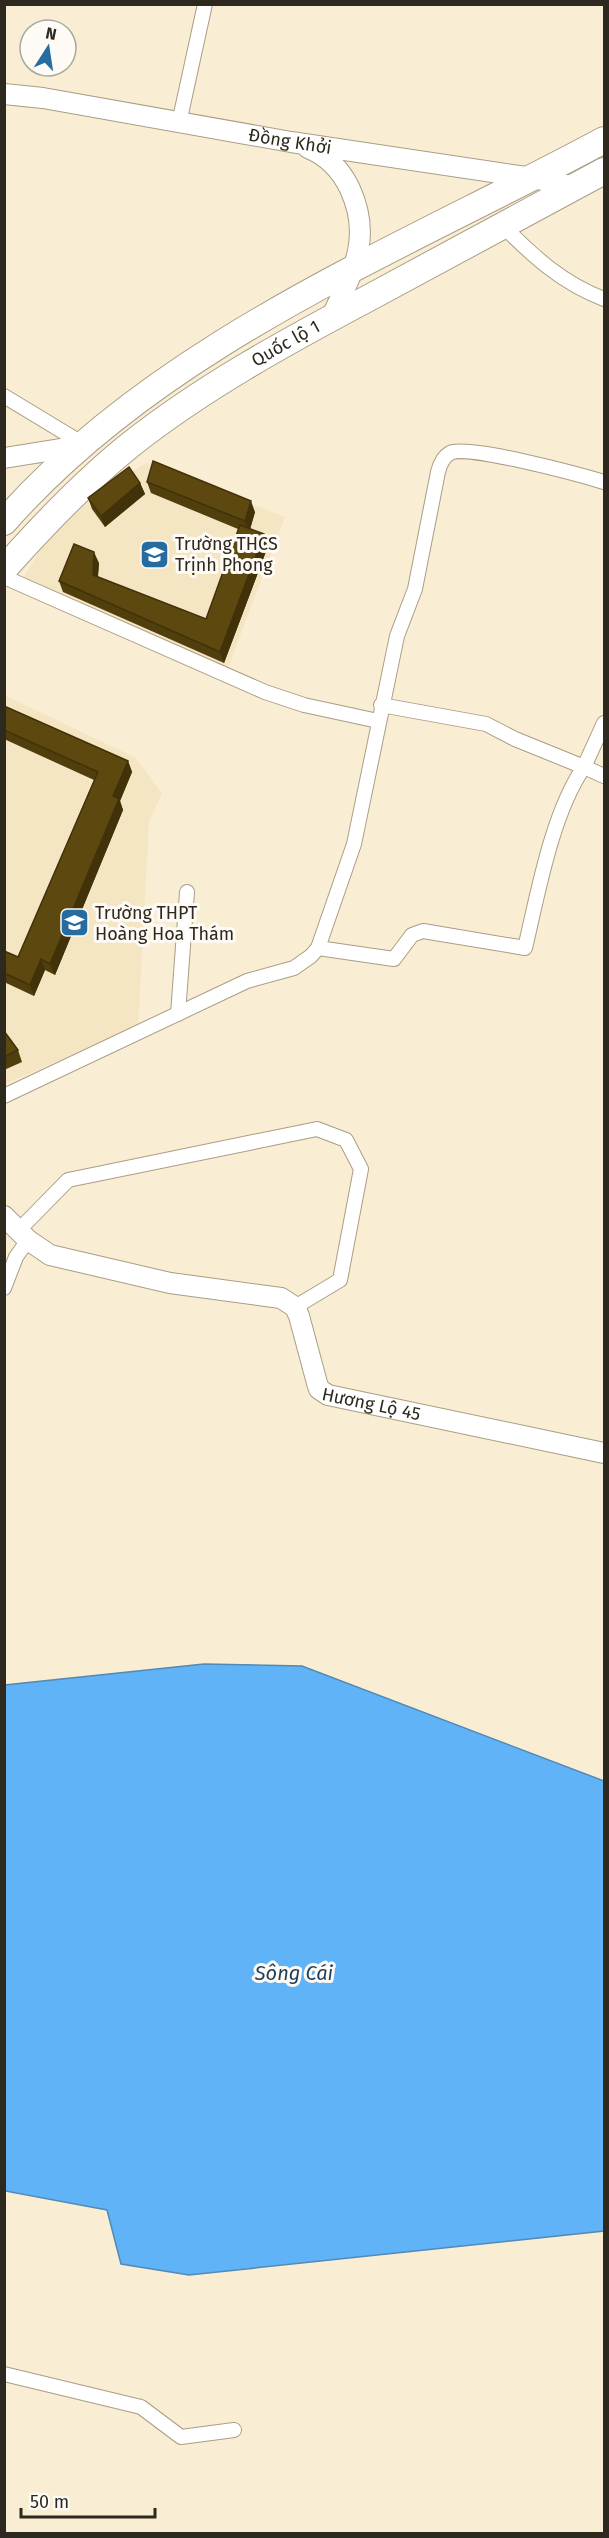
<svg xmlns="http://www.w3.org/2000/svg" width="609" height="2538" font-family="'Fira Sans',sans-serif">
	<style>
		.built { fill: #f4e5c3 }
		.water { fill: #60b3f6; stroke: #518ab6; stroke-width: 1.5 }
		.lines { fill: none; stroke-linecap: round; stroke-linejoin: round }
		.street-casing { stroke: #a99e85; stroke-width: 16 }
		.secondary-casing { stroke: #a99e85; stroke-width: 22 }
		.highway-casing { stroke: #a99e85; stroke-width: 28 }
		.street { stroke: #fff; stroke-width: 14 }
		.secondary { stroke: #fff; stroke-width: 20 }
		.highway { stroke: #fff; stroke-width: 26 }
		.wall { fill: #503e0d }
		.shaded-wall { fill: #41320a }
		.building { fill: #5d480f; stroke: #41320a; stroke-width: 1.5 }
		.labels { text-anchor: middle; dominant-baseline: central; stroke-width: 6; stroke-linejoin: round; paint-order: stroke }
		.street-label { font-size: 18px; fill: #2d291f; stroke: #fefbf6 }
		.poi-label { font-size: 18px; fill: #2d291f; stroke: #fefbf6; text-anchor: start }
		.water-label { font-size: 20px; font-style: italic; fill: #1c3e5a; stroke: #fefbf6 }
	</style>
	<rect width="100%" height="100%" fill="#f9edd3"/>
	<g class="built">
		<path d="M146 463 285 517 227 670 23 578 53 530 105 489Z"/>
		<path d="M4 695 136 758 162 794 149 821 138 1026 5 1084Z"/>
	</g>
	<path class="water" d="M204 1664 302 1666 604 1781V2231L189 2275 121 2264 107 2210 5 2191V1685Z"/>
	<g class="lines">
		<defs>
			<g id="street">
				<path d="M179 123 205 4"/>
				<path d="M502 225C534 257 562 283 604 299"/>
				<path d="M4 396 85 445"/>
				<path d="M4 577 265 692 304 705 378 721"/>
				<path d="M381 705 486 724 515 739 584 767 604 723"/>
				<path d="M318 948 394 959 412 935 423 931 525 948C538 893 552 813 584 767L604 776"/>
				<path d="M178 1014 187 892"/>
				<path d="M4 1096 247 981 294 968 311 956 318 948 354 844 397 636 415 589 438 472C440 464 443 457 450 453 467 444 581 475 604 482"/>
				<path d="M19 1230 68 1180 317 1129 346 1140 361 1169 340 1280 295 1307"/>
				<path d="M4 1288 16 1257 28 1240"/>
				<path d="M4 2374 141 2407 181 2437 234 2430"/>
			</g>
			<g id="secondary">
				<path id="s1" d="M4 94 43 98 291 142 533 178 575 187"/>
				<path d="M308 148C328 156 341 170 350 189 373 239 352 273 331 318"/>
				<path d="M4 458 85 445"/>
				<path id="s2" d="M4 1216 28 1240 50 1255 170 1283 281 1298 295 1307 299 1316 317 1383 319 1389 328 1395 604 1453"/>
			</g>
			<g id="highway">
				<path d="M4 522C161 343 400 250 604 140"/>
				<path id="s3" d="M4 569C43 525 84 482 130 445 202 388 284 343 365 300 445 256 525 214 604 171"/>
			</g>
		</defs>
		<use href="#street" class="street-casing"/>
		<use href="#secondary" class="secondary-casing"/>
		<use href="#highway" class="highway-casing"/>
		<use href="#street" class="street"/>
		<use href="#secondary" class="secondary"/>
		<use href="#highway" class="highway"/>
	</g>
	<g class="wall">
		<path d="M147 482 255 512 250 529 264 534 268 546 224 663 63 592 59 581 99 563 98 577 206 619 238 529 151 493Z"/>
		<path d="M140 483 145 494 105 527 92 509 88 498Z"/>
		<path d="M4 706 128 761 132 772 120 801 123 810 55 975 45 970 34 996 4 982V951L18 957 94 780 4 739Z"/>
		<path d="M4 1031 18 1050 22 1062 4 1070Z"/>
	</g>
	<g class="shaded-wall">
		<path d="M140 483 145 494 105 527 101 516Z"/>
		<path d="M251 501 255 512 249 533 245 521Z"/>
		<path d="M264 534 268 546 224 663 220 652Z"/>
		<path d="M94 552 99 563 97 586 93 575Z"/>
		<path d="M128 761 132 772 120 801 123 810 55 975 50 964 113 796Z"/>
		<path d="M41 959 45 970 34 996 30 985Z"/>
	</g>
	<g class="building">
		<path d="M153 461 251 501 245 521 147 482Z"/>
		<path d="M129 467 140 483 101 516 88 498Z"/>
		<path d="M240 525 264 534 220 652 59 581 74 544 94 552 93 575 206 619Z"/>
		<path d="M4 706 128 761 113 796 119 799 50 964 41 959 30 985 4 973V951L18 957 98 772 4 730Z"/>
		<path d="M4 1031 18 1050 4 1057Z"/>
	</g>
	<defs>
		<symbol id="school-square" viewBox="-11 -11 22 22"><rect x="-9" y="-9" width="18" height="18" rx="4" fill="#276ca1" stroke="#fefbf6"/><path d="M0-5L7-2L0 1L-7-2ZM-4 1L0 2.5L4 1V4Q0 6-4 4Z" fill="#fff"/></symbol>
	</defs>
	<g fill-rule="evenodd">
		<use href="#school-square" x="138" y="538" width="33" height="33"/>
		<use href="#school-square" x="58" y="906" width="33" height="33"/>
	</g>
	<g class="labels">
		<g class="street-label">
			<text stroke="none"><textPath href="#s1" startOffset="290">Đồng Khởi</textPath></text>
			<text stroke="none"><textPath href="#s3" startOffset="363">Quốc lộ 1</textPath></text>
			<text stroke="none"><textPath href="#s2" startOffset="453">Hương Lộ 45</textPath></text>
		</g>
		<g class="poi-label">
			<text x="175" y="544">Trường THCS<tspan x="175" dy="21">Trịnh Phong</tspan></text>
			<text x="95" y="913">Trường THPT<tspan x="95" dy="21">Hoàng Hoa Thám</tspan></text>
		</g>
		<g class="water-label">
			<text x="294" y="1973">Sông Cái</text>
		</g>
	</g>
	<rect width="609" height="2538" fill="none" stroke="#2d291f" stroke-width="12"/>
	<g transform="translate(48 48) rotate(12)"><circle r="28" fill="#fefbf6" stroke="#aaa7a0" stroke-width="1.5"/>
	<path d="M0-4.5L10 22L0 15L-10 22Z" fill="#276ca1"/>
	<text y="-9" font-size="16" font-weight="bold" text-anchor="middle" fill="#2d291f">N</text>
	</g>
	<path d="M21 2508v9h134v-9" fill="none" stroke="#2d291f" stroke-width="3"/>
	<text x="30" y="2508" font-size="18" fill="#2d291f" stroke="#fefbf6" stroke-width="4.5" paint-order="stroke">50 m</text>
</svg>
